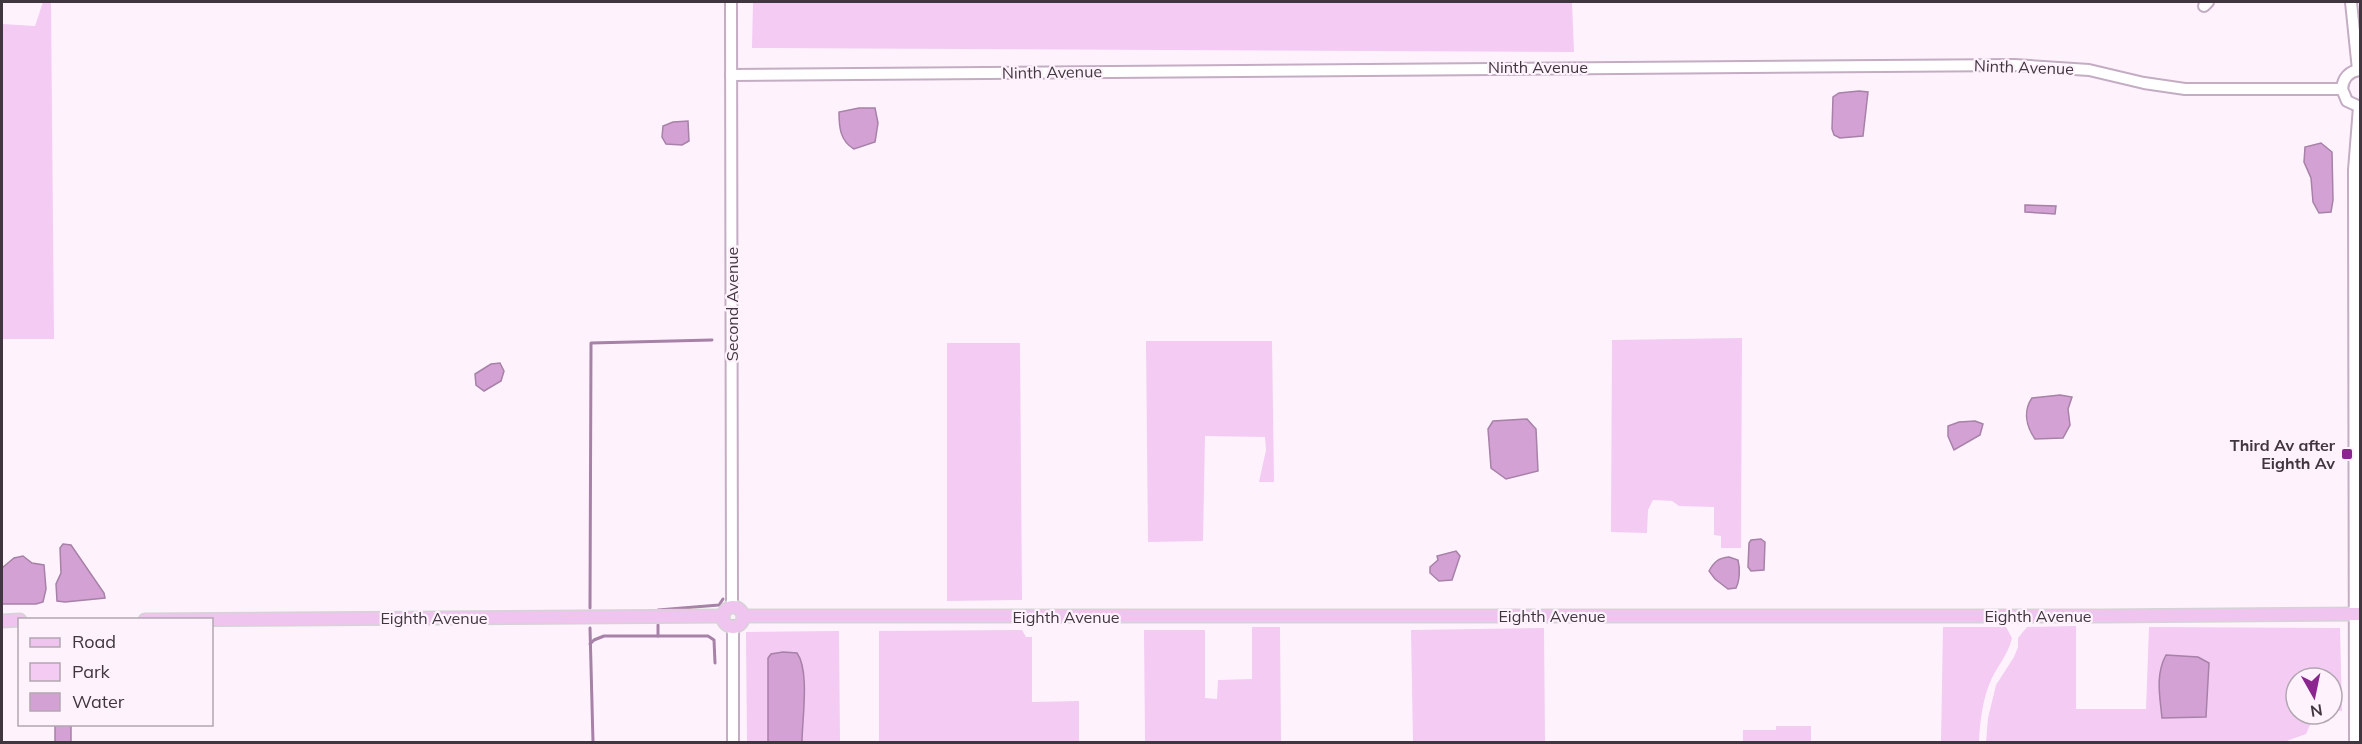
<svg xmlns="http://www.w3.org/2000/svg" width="2362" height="744" font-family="Mulish,sans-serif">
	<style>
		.green { fill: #f3cbf3 }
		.water { fill: #d3a1d3; stroke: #a781a7; stroke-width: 1.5 }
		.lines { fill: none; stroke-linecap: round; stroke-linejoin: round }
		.stream { stroke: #a781a7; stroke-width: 3 }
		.minor-casing { stroke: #c4acc3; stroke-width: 14 }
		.major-casing { stroke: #d5d3d5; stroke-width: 15 }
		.minor { stroke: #fff; stroke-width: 10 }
		.major { stroke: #efc5ef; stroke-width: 12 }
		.poi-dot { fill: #8a268e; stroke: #fef3fd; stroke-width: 2 }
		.labels { text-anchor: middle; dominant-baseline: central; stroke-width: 4.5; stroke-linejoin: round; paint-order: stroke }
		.street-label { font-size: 16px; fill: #403640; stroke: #fef3fd }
		.poi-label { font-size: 16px; font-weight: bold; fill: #403640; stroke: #fef3fd; text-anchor: end }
	</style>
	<rect width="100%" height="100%" fill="#fef3fd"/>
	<g class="green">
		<path d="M43 2H51L54 339H2V24L35 26Z"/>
		<path d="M753 2H1572L1574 52 752 48Z"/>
		<path d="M1742 338 1741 548H1721V536L1714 535V507L1679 506 1672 501 1653 500 1648 510 1647 533 1611 532 1612 340Z"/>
		<path d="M1146 341H1272L1274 482H1259L1266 450 1265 437 1205 436 1203 541 1148 542Z"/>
		<path d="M947 343H1020L1022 600 947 601Z"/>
		<path d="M2076 626V709H2146L2149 627 2340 628 2342 711 2332 710V678H2296V714H2315L2306 734 2284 742H1986L1988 718 1996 685 2014 657 2018 647V638L2027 627Z"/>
		<path d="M1252 627H1280L1281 742H1145L1144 630H1205V698L1217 699 1218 680 1252 679Z"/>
		<path d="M1943 627H2006L2012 638C2008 656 1995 668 1989 685 1982 703 1980 723 1979 742H1941Z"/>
		<path d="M1544 628 1545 742H1413L1411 630Z"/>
		<path d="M1022 630 1026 637H1032V702L1079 701V742H879V631Z"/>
		<path d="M839 631 840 742H747L746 632Z"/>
		<path d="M1776 726H1811V742H1743V730H1776Z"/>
	</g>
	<g class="water">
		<path d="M1859 91 1868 92 1863 136 1840 138 1834 135 1832 129 1833 97 1839 93Z"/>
		<path d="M859 108H875L878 123 875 142 854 149C840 141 839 127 839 112Z"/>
		<path d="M688 121 689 141 682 145 666 144 662 137 663 126 673 122Z"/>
		<path d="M2321 143 2332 152 2333 200 2331 212 2319 213 2313 202 2311 178 2304 162 2305 147Z"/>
		<path d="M2025 205 2056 206 2055 214 2025 212Z"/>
		<path d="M500 363 504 371 501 381 484 391 476 385 475 374 491 364Z"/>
		<path d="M2060 395 2072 397 2068 409 2070 425 2063 438 2035 439C2026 426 2023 411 2032 398Z"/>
		<path d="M1527 419 1536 429 1538 471 1506 479 1491 468 1488 429 1493 421Z"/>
		<path d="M1975 421 1983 424 1980 435 1954 450 1948 436V426L1959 422Z"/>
		<path d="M1761 539 1765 542 1764 570 1751 571 1748 567 1749 543 1751 540Z"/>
		<path d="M63 544 71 545 104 593 105 598 65 602 57 601 56 584 61 573 60 548Z"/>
		<path d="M1456 551 1460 556 1452 580 1439 581 1430 573V567L1438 560 1437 556Z"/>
		<path d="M23 556 32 563 44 565 46 589 43 602 36 604H2V568L14 558Z"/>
		<path d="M1729 557 1738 560C1740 568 1740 580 1736 588L1728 589 1715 579 1709 571C1714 562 1718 558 1729 557Z"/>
		<path d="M783 652 797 653C810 671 802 720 802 742H768V658L771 654Z"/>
		<path d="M2166 655 2198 657 2209 663 2206 717 2162 718C2160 697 2155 675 2166 655Z"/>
		<rect x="55" y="725" width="16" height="17"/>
	</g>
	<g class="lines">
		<g class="stream">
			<path d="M590 608 591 343 712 340"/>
			<path d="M658 610 719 605 723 599"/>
			<path d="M590 628 593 742"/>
			<path d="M658 636V625"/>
			<path d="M590 644 594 640 604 636H708L714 640 715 663"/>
		</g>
		<defs>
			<g id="minor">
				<path d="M731 2 732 607"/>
				<path d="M2351 2 2358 70"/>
				<path d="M2204 6 2208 2"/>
				<path d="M2360 70C2349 71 2343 78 2342 89L2347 101 2360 107"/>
				<path d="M731 75 2015 65 2089 70 2144 83 2185 89H2342"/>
				<path d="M733 626V742"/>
				<path d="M2355 742 2354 170 2359 107"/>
			</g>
			<g id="major">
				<circle cx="733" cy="617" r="10"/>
				<path d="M743 616H2104L2360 614"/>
				<path d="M145 620 723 616"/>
				<path d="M2 621 20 620"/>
			</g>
		</defs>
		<use href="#minor" class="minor-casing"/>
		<use href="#major" class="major-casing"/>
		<use href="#minor" class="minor"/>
		<use href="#major" class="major"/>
	</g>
	<rect class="poi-dot" x="2341" y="448" width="12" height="12" rx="3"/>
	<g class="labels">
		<g class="street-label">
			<text x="1538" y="67">Ninth Avenue</text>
			<text transform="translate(2024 67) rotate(2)">Ninth Avenue</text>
			<text transform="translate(1052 72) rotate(-1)">Ninth Avenue</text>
			<text transform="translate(732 304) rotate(-90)">Second Avenue</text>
			<text x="1552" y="616">Eighth Avenue</text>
			<text x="2038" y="616">Eighth Avenue</text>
			<text x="1066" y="617">Eighth Avenue</text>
			<text x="434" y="618">Eighth Avenue</text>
		</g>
		<g class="poi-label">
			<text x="2335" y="445">Third Av after<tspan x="2335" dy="18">Eighth Av</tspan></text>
		</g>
	</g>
	<rect width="2362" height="744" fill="none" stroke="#403640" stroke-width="6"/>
	<rect x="18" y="618" width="195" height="108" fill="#fef3fd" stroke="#b2a7b1" stroke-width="1.5"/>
	<rect x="30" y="638" width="30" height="9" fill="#efc5ef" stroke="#b2a7b1" stroke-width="1.5"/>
	<text x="72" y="648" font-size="18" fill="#403640">Road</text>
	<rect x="30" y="663" width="30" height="18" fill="#f3cbf3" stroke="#b2a7b1" stroke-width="1.5"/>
	<text x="72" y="678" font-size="18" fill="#403640">Park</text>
	<rect x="30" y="693" width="30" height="18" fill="#d3a1d3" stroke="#b2a7b1" stroke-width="1.5"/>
	<text x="72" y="708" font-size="18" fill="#403640">Water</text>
	<g transform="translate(2314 696) rotate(171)"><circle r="28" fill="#fef3fd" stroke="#b2a7b1" stroke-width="1.5"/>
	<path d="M0-4.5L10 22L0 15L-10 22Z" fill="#8a268e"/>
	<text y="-9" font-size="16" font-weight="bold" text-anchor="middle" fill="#403640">N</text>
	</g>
</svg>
